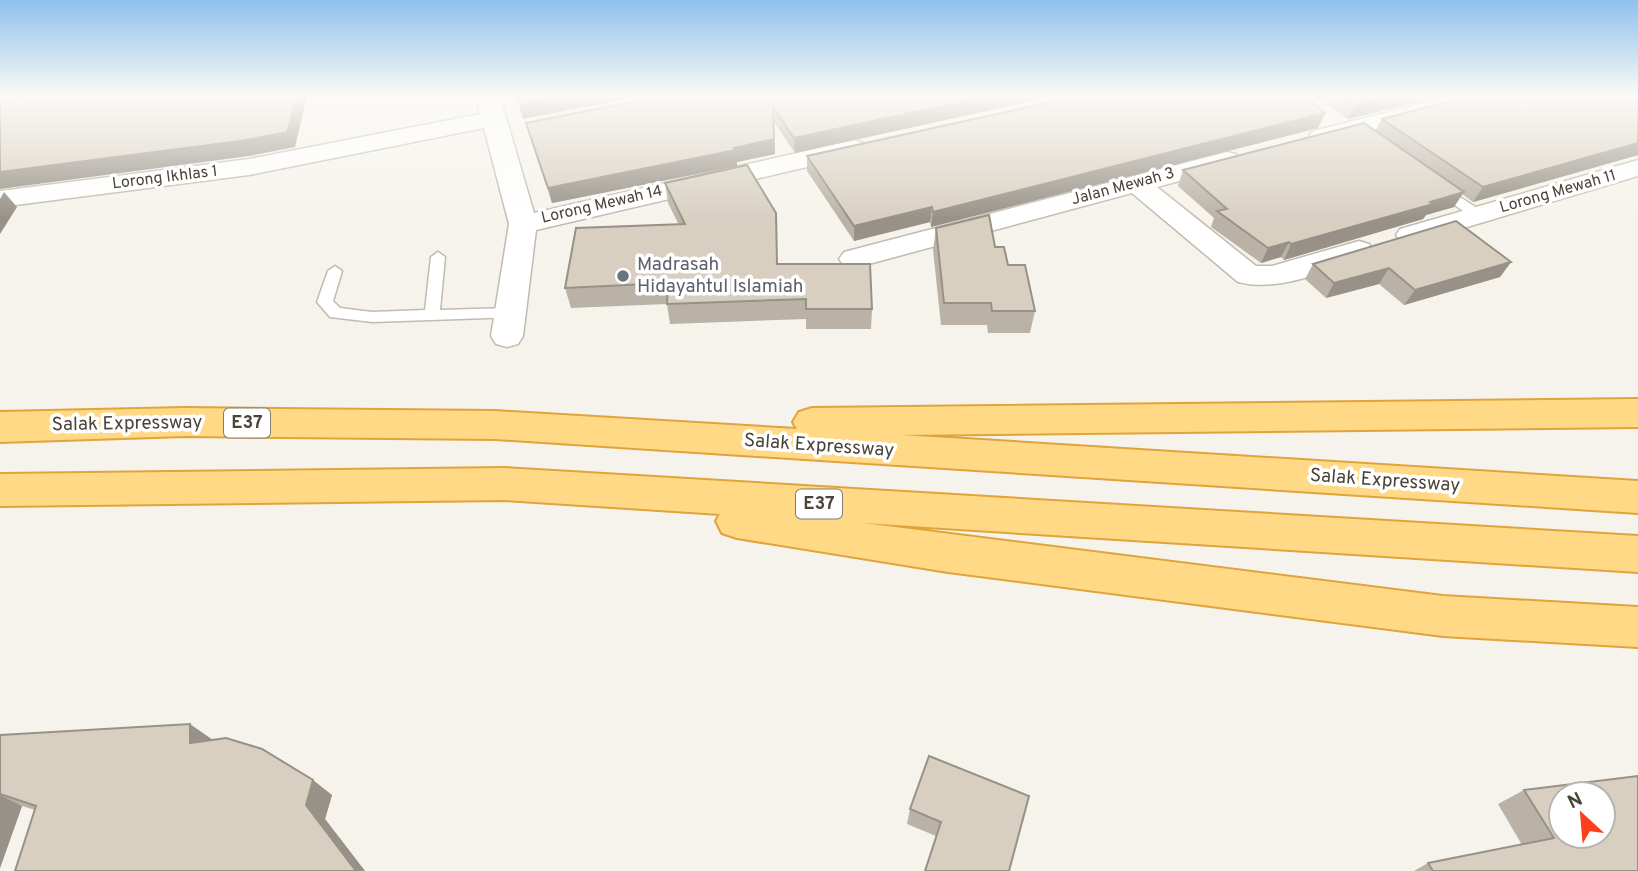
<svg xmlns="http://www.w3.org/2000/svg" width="1638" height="871" font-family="Overpass,sans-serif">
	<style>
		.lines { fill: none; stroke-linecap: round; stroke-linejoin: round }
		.service-casing { stroke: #c2bbae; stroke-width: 3 }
		.minor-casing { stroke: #c2bbae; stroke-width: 3 }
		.trunk-casing { stroke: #e0a43c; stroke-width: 4 }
		.service { fill: #fff; fill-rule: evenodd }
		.minor { fill: #fff; fill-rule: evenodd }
		.trunk { fill: #ffd985; fill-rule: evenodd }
		.wall { fill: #bab2a6 }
		.shaded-wall { fill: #979187 }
		.building { fill: #d8cfc1; stroke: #979187; stroke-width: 2; fill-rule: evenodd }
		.worship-dot { fill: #6b7280; stroke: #fff; stroke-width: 2.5 }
		.labels { text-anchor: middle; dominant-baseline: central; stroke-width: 7; stroke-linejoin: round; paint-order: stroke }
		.far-street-label { font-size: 16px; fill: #4b4439; stroke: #fff }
		.shield { fill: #fff; stroke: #817c74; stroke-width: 2 }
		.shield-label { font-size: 18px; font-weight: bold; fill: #4b4439 }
		.worship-label { font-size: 19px; fill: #5b616d; stroke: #fff; text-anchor: start }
		.street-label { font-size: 19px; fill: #4b4439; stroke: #fff }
	</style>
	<rect width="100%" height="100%" fill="#f6f3ec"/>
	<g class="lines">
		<defs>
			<g id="service">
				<path d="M1440 184 1483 212V218H1473L1435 191 1433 188Z"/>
				<path d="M438 252 445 257 440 310 510 308 518 313 515 317 372 322 330 317 317 302 328 271 335 266 342 271 333 301 340 308 372 312 425 310 431 257Z"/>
			</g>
			<g id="minor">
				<path d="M476 97H500L534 213 854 140 863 143 867 148 863 153 854 156 536 230 523 336 518 344 507 347 496 344 491 336 509 224 484 128 249 175 0 207V191L249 159 480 114Z"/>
				<path d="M1448 97H1487L1483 102 1322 144 1313 141 1309 136 1313 131Z"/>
				<path d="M1227 152 1236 154 1240 160 1236 166 1157 187 1256 266H1272L1359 241 1369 244 1373 250 1369 256C1329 269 1281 293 1238 282L1132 193 854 268 844 266 839 259 844 252Z"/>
				<path d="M1638 160V176L1410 244 1400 241 1396 235 1400 229Z"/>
			</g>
			<g id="trunk">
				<path d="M1638 399V427L901 435 1638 481V513L495 439 185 436 0 442V412L185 408 495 411 797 429 793 422 799 412 812 408Z"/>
				<path d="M504 468 1638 536V572L863 523 1443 596 1638 607V647L1443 636 948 572 737 538 722 533 716 521 720 514 504 500 0 506V474Z"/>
			</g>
		</defs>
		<use href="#service" class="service-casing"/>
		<use href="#minor" class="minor-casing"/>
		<use href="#trunk" class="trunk-casing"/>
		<use href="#service" class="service"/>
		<use href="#minor" class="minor"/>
		<use href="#trunk" class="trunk"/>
	</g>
	<g class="wall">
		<path d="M657 97H1050L795 153 774 122 775 154 737 162V166L552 203 526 123Z"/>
		<path d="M1315 97H1438L1348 119Z"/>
		<path d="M1638 97V155L1473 202 1462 194 1454 207 1426 215 1423 219 1284 260 1281 257 1261 263 1211 227 1214 218 1178 186 1183 170 1375 131 1382 119Z"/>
		<path d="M1325 113 1318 128 931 227 930 222 854 241 807 171V156Z"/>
		<path d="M665 183 778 264 872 309 871 329H806V319L670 324 667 304 571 308 565 288 679 225 668 203Z"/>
		<path d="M936 228 995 247 1035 311 1030 333H988L987 325H941L933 250Z"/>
		<path d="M1511 262 1500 277 1404 305 1379 284 1326 298 1305 279 1313 264Z"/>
		<path d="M0 735 212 740 332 795 325 819 365 871H15L35 810 22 806 0 868Z"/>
		<path d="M1524 790 1638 871H1414L1428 863 1522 845 1498 804Z"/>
		<path d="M1029 796 936 836 907 824 910 809Z"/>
	</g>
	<g class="shaded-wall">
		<path d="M297 97H307L295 147 249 156 0 189V172Z"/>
		<path d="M558 97H636L523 119 519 104Z"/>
		<path d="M985 97H1050L795 153 794 138Z"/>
		<path d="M1387 97H1438L1348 119 1356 104Z"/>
		<path d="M773 107 775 154 737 162V166L552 203 548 188Z"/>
		<path d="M1325 113 1318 128 931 227 933 212Z"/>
		<path d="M1638 143V155L1473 202 1483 187Z"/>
		<path d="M4 192 17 207 0 234V199Z"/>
		<path d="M1464 192 1454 207 1426 215 1423 219 1284 260 1291 244 1430 202Z"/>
		<path d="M932 207 930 222 854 241V226Z"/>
		<path d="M1289 242 1281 257 1261 263 1268 248Z"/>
		<path d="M1511 262 1500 277 1404 305 1415 290Z"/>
		<path d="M1389 268 1379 284 1326 298 1334 283Z"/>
		<path d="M190 724 213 740 190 743Z"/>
		<path d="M313 780 332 795 325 819 365 871H356L306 805Z"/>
		<path d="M0 795 22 806 0 868Z"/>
	</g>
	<g class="building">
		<path d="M30 97H297L287 132 240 141 0 172V100Z"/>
		<path d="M516 97H558L519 104Z"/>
		<path d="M657 97H985L794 138 773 107 774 139 734 148 736 150 548 188 526 123Z"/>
		<path d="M1073 97H1305L1325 113 933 212 932 207 854 226 807 156Z"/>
		<path d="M1344 97H1387L1356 104Z"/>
		<path d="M1466 97H1638V143L1483 187 1382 119Z"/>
		<path d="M1364 123 1464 192 1430 202 1433 204 1291 244 1289 242 1268 248 1217 211 1227 209 1183 170Z"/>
		<path d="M747 165 776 213 777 264H870L872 309H806V299L667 304 668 283 565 288 576 228 685 224 665 183Z"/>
		<path d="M989 215 995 247H1004L1008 265H1025L1035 311H992L991 303H944L936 228Z"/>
		<path d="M1456 221 1511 262 1415 290 1389 268 1334 283 1313 264Z"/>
		<path d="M190 724V743L226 738 262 749 313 780 306 805 356 871H15L36 806 0 794V735Z"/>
		<path d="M929 756 1029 796 1009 871H925L941 822 910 809Z"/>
		<path d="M1638 776V871H1433L1428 863 1554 838 1524 790ZM1561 794H1603V836H1561Z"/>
	</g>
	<linearGradient id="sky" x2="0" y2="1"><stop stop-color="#8fc1ec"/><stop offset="0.44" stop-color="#fbfaf6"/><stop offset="1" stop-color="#fbfaf6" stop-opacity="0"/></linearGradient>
	<rect width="1638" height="219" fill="url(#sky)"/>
	<circle class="worship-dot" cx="623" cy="276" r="7"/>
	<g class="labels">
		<g class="far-street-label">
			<text transform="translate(165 178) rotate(-7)">Lorong Ikhlas 1</text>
			<text transform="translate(1123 187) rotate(-15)">Jalan Mewah 3</text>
			<text transform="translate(1558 192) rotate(-16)">Lorong Mewah 11</text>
			<text transform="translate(602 205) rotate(-13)">Lorong Mewah 14</text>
		</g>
		<g class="shield">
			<rect x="224" y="408.5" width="46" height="29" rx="5"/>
			<rect x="796" y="489.5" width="46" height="29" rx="5"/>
		</g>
		<g class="shield-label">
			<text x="247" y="423">E37</text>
			<text x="819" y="504">E37</text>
		</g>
		<g class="worship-label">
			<text x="637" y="265">Madrasah<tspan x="637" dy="22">Hidayahtul Islamiah</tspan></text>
		</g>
		<g class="street-label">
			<text transform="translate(127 424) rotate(-1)">Salak Expressway</text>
			<text transform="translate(819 446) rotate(4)">Salak Expressway</text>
			<text transform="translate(1385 481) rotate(4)">Salak Expressway</text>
		</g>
	</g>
	<g transform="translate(1582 815) rotate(334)"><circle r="33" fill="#ffffff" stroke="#b7b4b0" stroke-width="2"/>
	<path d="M0-5L12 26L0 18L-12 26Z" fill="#fc3f1d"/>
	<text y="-10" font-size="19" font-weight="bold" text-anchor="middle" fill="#4b4439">N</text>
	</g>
</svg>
